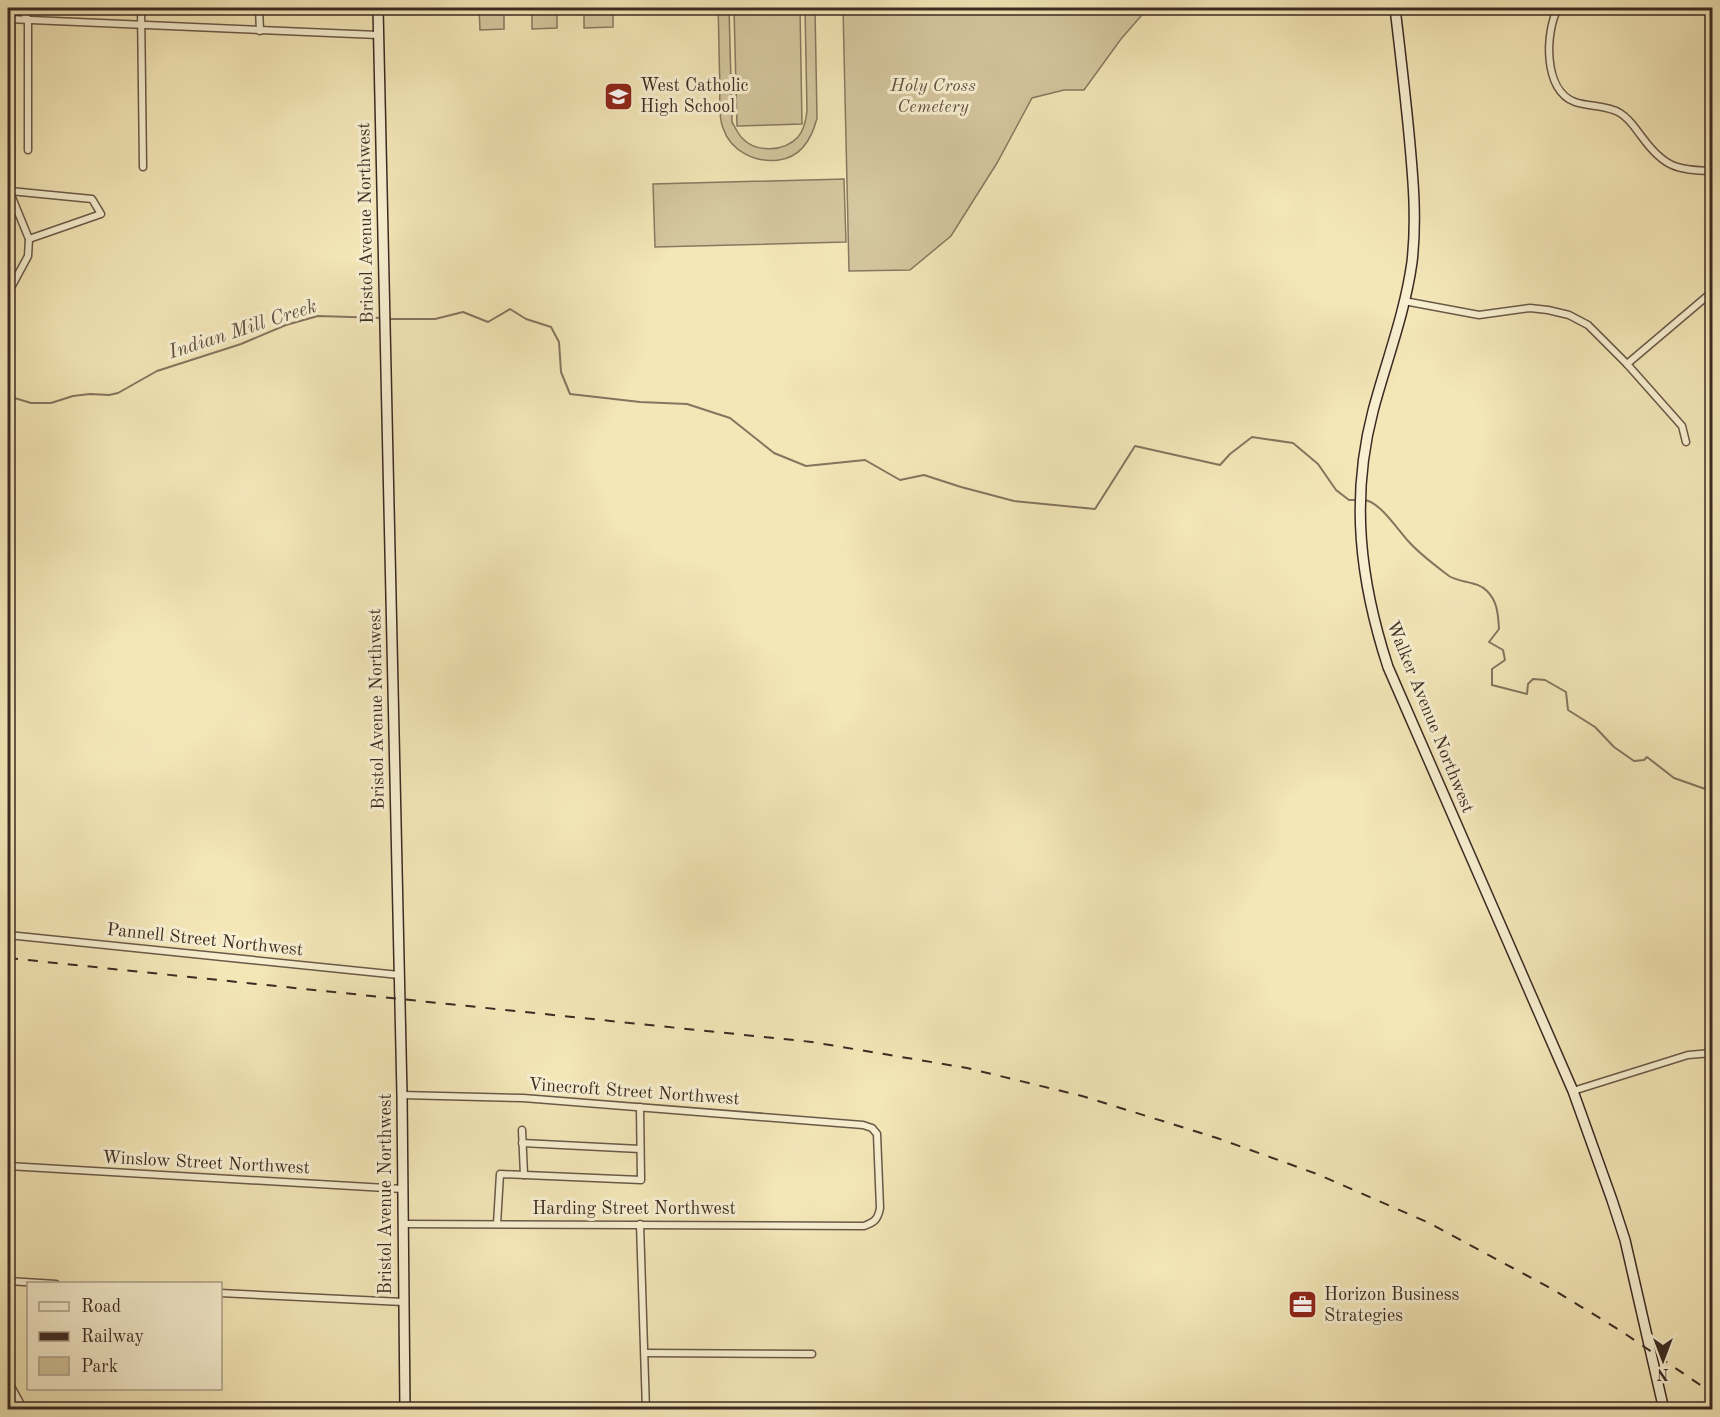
<svg xmlns="http://www.w3.org/2000/svg" width="1720" height="1417" font-family="'Old Standard TT',serif">
	<style>
		.green { fill: #d4c69e; stroke: #887860; stroke-width: 1.5 }
		.lines { fill: none; stroke-linecap: round; stroke-linejoin: round }
		.stream { stroke: #85745e; stroke-width: 2 }
		.street-casing { stroke: #6a5948; stroke-width: 9 }
		.secondary-casing { stroke: #3c2a23; stroke-width: 12 }
		.street { stroke: #f7efd0; stroke-width: 6 }
		.secondary { stroke: #f7efd0; stroke-width: 9 }
		.rail { stroke: #3c2a23; stroke-width: 2; stroke-dasharray: 10 10; stroke-linecap: butt }
		.labels { text-anchor: middle; dominant-baseline: central; stroke-width: 6; stroke-linejoin: round; paint-order: stroke }
		.poi-label { font-size: 18px; fill: #3c2a23; stroke: #f7efd0; text-anchor: start }
		.park-label { font-size: 18px; font-style: italic; fill: #625142; stroke: #f7efd0 }
		.street-label { font-size: 18px; fill: #3c2a23; stroke: #f7efd0 }
		.water-label { font-size: 20px; font-style: italic; fill: #604f40; stroke: #f7efd0 }
	</style>
	<rect width="100%" height="100%" fill="#f3e6b7"/>
	<filter id="stains"><feTurbulence type="fractalNoise" baseFrequency=".00333" numOctaves="4"/><feColorMatrix values="0 0 0 0 .2 0 0 0 0 .09 0 0 0 0 .02 0 0 0 .5 -.17"/></filter>
	<radialGradient id="worn" r=".72"><stop offset=".6" stop-color="#630" stop-opacity="0"/><stop offset="1" stop-color="#630" stop-opacity=".3"/></radialGradient>
	<g class="green">
		<path d="M479 8H504V29L480 30Z"/>
		<path d="M532 8H557V28L532 29Z"/>
		<path d="M584 8H613V27L584 28Z"/>
		<path d="M718 8H729L732 122C735 127 738 134 742 138 756 153 784 152 798 137 804 130 806 120 807 111L805 8H815L817 118C812 138 801 157 779 160 756 163 731 152 723 128 718 116 720 100 720 87 719 60 719 34 718 8Z"/>
		<path d="M734 8H800L802 124 737 126Z"/>
		<path d="M843 8H1148L1121 39 1084 90H1064L1032 98 997 163 951 236 910 270 849 271Z"/>
		<path d="M844 179 846 242 655 247 653 184Z"/>
	</g>
	<g class="lines">
		<g class="stream">
			<path d="M389 319H435L463 312 488 322 510 309 526 319 551 327 559 342 561 372 570 394 640 402 687 404 730 418 774 453 806 466 865 460 900 480 924 475 961 487 1014 501 1095 509 1135 446 1220 465 1230 454 1252 437 1293 443 1318 464 1336 490 1349 500H1358"/>
			<path d="M8 396 31 403H51L73 396 90 394 109 395 118 393 157 371 241 344 286 325 318 316 383 318"/>
			<path d="M1364 500C1380 501 1399 532 1410 543 1421 555 1436 566 1449 576 1460 583 1478 581 1487 591 1498 602 1498 615 1499 629L1489 642 1503 650 1505 660 1492 669V685L1527 694 1528 684 1533 679 1545 680 1566 692 1568 710 1595 727 1614 747 1634 761 1644 760 1647 757 1674 778 1711 791 1712 794"/>
		</g>
		<defs>
			<g id="street">
				<path d="M21 8 28 20V150"/>
				<path d="M141 8 143 167"/>
				<path d="M259 8 260 31"/>
				<path d="M1558 8C1545 32 1543 91 1575 102 1589 107 1607 105 1620 113 1630 119 1635 128 1642 137 1664 167 1676 170 1712 171"/>
				<path d="M8 19 378 35"/>
				<path d="M10 191 92 199 101 214 29 239"/>
				<path d="M8 293 28 256 29 239 11 195V19"/>
				<path d="M1404 301 1479 315 1530 308 1548 310 1569 315 1588 325 1627 364 1682 426 1686 442"/>
				<path d="M1627 364 1712 292"/>
				<path d="M8 935 399 975"/>
				<path d="M1573 1091 1688 1055 1712 1053"/>
				<path d="M402 1095 523 1098 863 1125 872 1128 877 1134 880 1208C878 1219 875 1222 864 1226L404 1224"/>
				<path d="M522 1130 524 1175"/>
				<path d="M522 1143 640 1149"/>
				<path d="M8 1166 403 1189"/>
				<path d="M497 1224 500 1174 641 1180 640 1107"/>
				<path d="M640 1224 646 1410"/>
				<path d="M8 1281 56 1284"/>
				<path d="M220 1293 403 1302"/>
				<path d="M645 1353 812 1354"/>
				<path d="M8 1381 24 1410"/>
			</g>
			<g id="secondary">
				<path d="M378 8 402 1095 405 1410"/>
				<path d="M1395 8C1400 50 1405 92 1409 134 1413 177 1417 219 1412 262 1405 313 1386 362 1373 411 1350 499 1360 581 1388 667L1573 1091 1612 1200 1625 1240 1664 1410"/>
			</g>
		</defs>
		<use href="#street" class="street-casing"/>
		<use href="#secondary" class="secondary-casing"/>
		<use href="#street" class="street"/>
		<use href="#secondary" class="secondary"/>
		<path class="rail" d="M8 958 812 1042 967 1068 1082 1096 1217 1138 1317 1174 1427 1222 1552 1289 1621 1331 1712 1393"/>
	</g>
	<defs>
		<symbol id="school-square" viewBox="-11 -11 22 22"><rect x="-9" y="-9" width="18" height="18" rx="4" fill="#8f2418" stroke="#f7efd0"/><path d="M0-5L7-2L0 1L-7-2ZM-4 1L0 2.5L4 1V4Q0 6-4 4Z" fill="#fff"/></symbol>
		<symbol id="office-square" viewBox="-11 -11 22 22"><rect x="-9" y="-9" width="18" height="18" rx="4" fill="#8f2418" stroke="#f7efd0"/><path d="M-6-3h4V-5.5h4V-3h4V5H-6ZM-1-4.5V-3h2v-1.5ZM-6 0V1H6V0Z" fill="#fff"/></symbol>
	</defs>
	<g fill-rule="evenodd">
		<use href="#school-square" x="602" y="80" width="33" height="33"/>
		<use href="#office-square" x="1286" y="1288" width="33" height="33"/>
	</g>
	<g class="labels">
		<g class="poi-label">
			<text x="640" y="86">West Catholic<tspan x="640" dy="21">High School</tspan></text>
			<text x="1324" y="1295">Horizon Business<tspan x="1324" dy="21">Strategies</tspan></text>
		</g>
		<g class="park-label">
			<text x="933" y="86">Holy Cross<tspan x="933" dy="21">Cemetery</tspan></text>
		</g>
		<g class="street-label">
			<text transform="translate(366 223) rotate(-91)">Bristol Avenue Northwest</text>
			<text transform="translate(377 709) rotate(-91)">Bristol Avenue Northwest</text>
			<text transform="translate(1430 717) rotate(68)">Walker Avenue Northwest</text>
			<text transform="translate(205 940) rotate(6)">Pannell Street Northwest</text>
			<text transform="translate(634 1092) rotate(4)">Vinecroft Street Northwest</text>
			<text transform="translate(206 1163) rotate(3)">Winslow Street Northwest</text>
			<text transform="translate(386 1194) rotate(-90)">Bristol Avenue Northwest</text>
			<text x="634" y="1209">Harding Street Northwest</text>
		</g>
		<g class="water-label">
			<text transform="translate(243 330) rotate(-18)">Indian Mill Creek</text>
		</g>
	</g>
	<rect width="1720" height="1417" fill="none" stroke="#f3e6b7" stroke-width="30"/>
	<rect x="9" y="9" width="1702" height="1399" fill="none" stroke="#3c2a23" stroke-width="3"/>
	<rect x="15" y="15" width="1690" height="1387" fill="none" stroke="#3c2a23" stroke-width="1.5"/>
	<rect x="27" y="1282" width="195" height="108" fill="#f7efd0" stroke="#aca08b" stroke-width="1.5"/>
	<rect x="39" y="1302" width="30" height="9" fill="#f7efd0" stroke="#aca08b" stroke-width="1.5"/>
	<text x="81" y="1312" font-size="18" fill="#3c2a23">Road</text>
	<rect x="39" y="1332" width="30" height="9" fill="#3c2a23" stroke="#aca08b" stroke-width="1.5"/>
	<text x="81" y="1342" font-size="18" fill="#3c2a23">Railway</text>
	<rect x="39" y="1357" width="30" height="18" fill="#d4c69e" stroke="#aca08b" stroke-width="1.5"/>
	<text x="81" y="1372" font-size="18" fill="#3c2a23">Park</text>
	<g transform="translate(1663 1360) rotate(180)" stroke="#f7efd0" stroke-width="4.5" paint-order="stroke">
	<path d="M0-4.5L10 22L0 15L-10 22Z" fill="#3c2a23"/>
	<text y="-9" font-size="16" font-weight="bold" text-anchor="middle" fill="#3c2a23">N</text>
	</g>
	<rect width="100%" height="100%" filter="url(#stains)"/>
	<rect width="100%" height="100%" fill="url(#worn)"/>
</svg>
